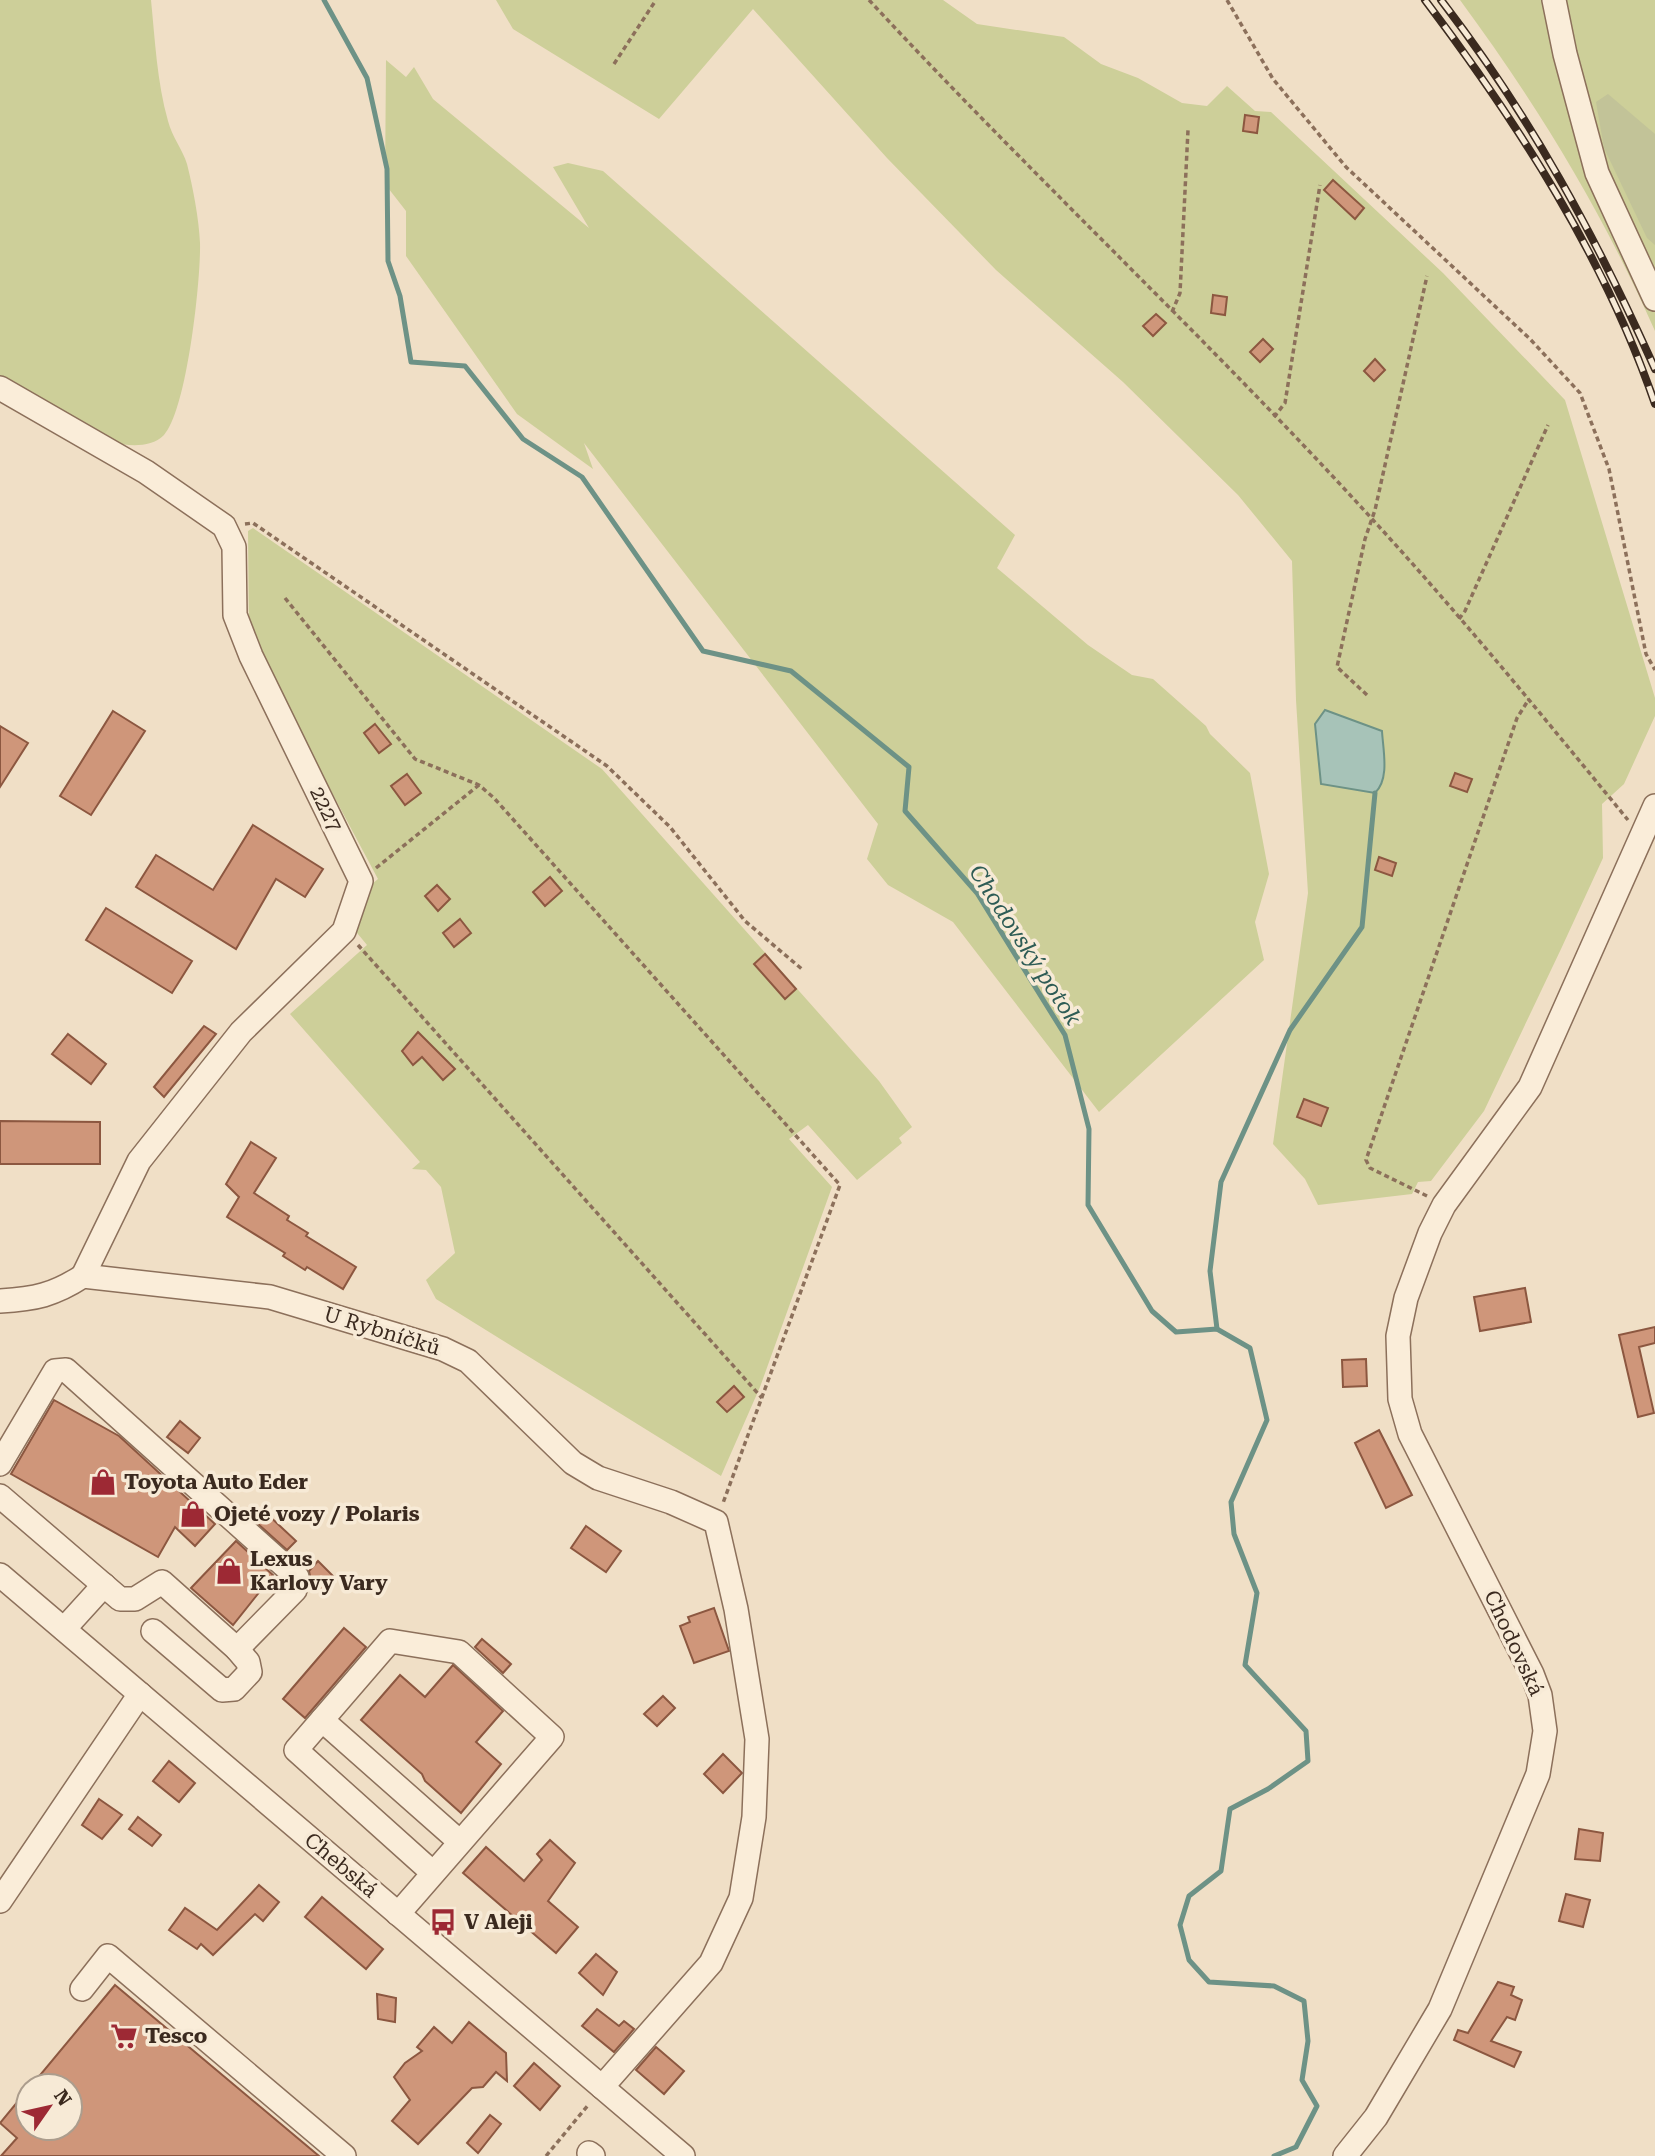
<svg xmlns="http://www.w3.org/2000/svg" width="1655" height="2156" font-family="'Roboto Serif',serif">
	<style>
		.green { fill: #cdcf99 }
		.cemetery { fill: #c2c398 }
		.water { fill: #a7c3b8; stroke: #6d9286; stroke-width: 2 }
		.lines { fill: none; stroke-linecap: round; stroke-linejoin: round }
		.stream { stroke: #6d9286; stroke-width: 5 }
		.building { fill: #cf967a; stroke: #8c5740; stroke-width: 2 }
		.minor-casing { stroke: #8c705b; stroke-width: 26 }
		.path { stroke: #8c705b; stroke-width: 3.5; stroke-dasharray: 5 3.5; stroke-linecap: butt }
		.minor { stroke: #faedd9; stroke-width: 23 }
		.rail-casing { stroke: #3b2a1f; stroke-width: 8 }
		.rail { stroke: #f7ead6; stroke-width: 5; stroke-dasharray: 16; stroke-linecap: butt }
		.labels { text-anchor: middle; dominant-baseline: central; stroke-width: 7; stroke-linejoin: round; paint-order: stroke }
		.street-label { font-size: 21px; fill: #3b2a1f; stroke: #f7ead6 }
		.poi-label { font-size: 21px; font-weight: bold; fill: #3b2a1f; stroke: #f7ead6; text-anchor: start }
		.water-label { font-size: 23px; font-style: italic; fill: #2e5c55; stroke: #f7ead6 }
	</style>
	<rect width="100%" height="100%" fill="#f0dfc6"/>
	<g class="green">
		<path d="M0 0H151C155 40 157 82 168 121 172 137 183 150 187 164 193 188 199 219 200 243 201 279 187 410 164 435 151 448 130 446 114 443L0 383Z"/>
		<path d="M496 0H943L977 24 1064 37 1101 64 1138 78 1182 103 1207 106 1227 86 1255 111 1271 112 1443 273 1565 400 1655 698V716L1624 784 1602 804 1603 858 1561 949 1484 1111 1431 1181 1418 1182 1412 1194 1318 1205 1305 1179 1273 1144 1308 893 1296 700 1292 561 1238 495 1123 382 996 270 887 158 753 9 659 119 513 29Z"/>
		<path d="M1460 0H1655V331C1602 211 1538 106 1460 0Z"/>
		<path d="M386 60 406 77 414 67 433 99 589 228 553 167 568 163 603 171 1015 535 997 568 1088 645 1132 675 1153 679 1206 726 1210 734 1250 773 1269 874 1255 922 1264 960 1099 1112 953 922 888 885 867 859 878 824 584 443 593 469 517 414 406 256V211L385 184Z"/>
		<path d="M253 528 602 769 879 1081 912 1127 899 1138 902 1143 857 1180 808 1125 789 1139 832 1187 760 1387 721 1476 436 1299 426 1280 455 1253 441 1187 426 1170 412 1169 420 1162 290 1014 367 945 353 928 372 884 378 879 249 637 248 531Z"/>
	</g>
	<path class="cemetery" d="M1608 94 1655 134V245L1647 238 1604 148 1596 102Z"/>
	<path class="water" d="M1325 710 1382 731C1383 750 1390 779 1375 793L1321 784 1315 724Z"/>
	<g class="lines">
		<g class="stream">
			<path d="M324 0 367 78 387 169 388 261 400 296 411 362 465 366 523 439 582 477 703 651 791 671 909 767 905 811 977 893 1065 1035 1089 1129 1088 1205 1152 1311 1176 1332 1217 1329 1250 1348 1267 1420 1231 1502 1234 1534 1257 1593 1245 1665 1306 1731 1308 1761 1268 1789 1230 1809 1221 1871 1189 1896 1180 1925 1189 1960 1209 1982 1274 1986 1304 2001 1308 2041 1302 2080 1317 2106 1296 2147 1274 2156"/>
			<path d="M1217 1329 1210 1271 1221 1182 1290 1030 1362 927 1375 793"/>
		</g>
	</g>
	<g class="building">
		<path d="M1245 115 1259 117 1257 133 1243 131Z"/>
		<path d="M1333 180 1364 208 1355 219 1324 190Z"/>
		<path d="M1213 295 1227 297 1225 315 1211 313Z"/>
		<path d="M1156 314 1166 323 1153 336 1143 326Z"/>
		<path d="M1263 339 1273 349 1260 362 1250 352Z"/>
		<path d="M1375 359 1385 370 1374 381 1364 371Z"/>
		<path d="M113 711 145 731 91 815 60 796Z"/>
		<path d="M375 724 391 744 379 753 364 733Z"/>
		<path d="M0 726 28 743 0 787Z"/>
		<path d="M1455 773 1472 779 1467 792 1450 786Z"/>
		<path d="M407 774 421 793 405 805 391 786Z"/>
		<path d="M253 825 323 869 305 897 276 879 236 949 136 887 156 855 213 890Z"/>
		<path d="M1379 857 1396 863 1392 876 1375 870Z"/>
		<path d="M550 877 562 891 545 906 533 892Z"/>
		<path d="M437 885 450 899 438 911 425 896Z"/>
		<path d="M106 908 192 961 172 993 86 940Z"/>
		<path d="M460 919 471 933 454 947 443 933Z"/>
		<path d="M765 954 796 989 785 999 754 964Z"/>
		<path d="M204 1026 216 1034 164 1097 154 1087Z"/>
		<path d="M418 1032 455 1069 443 1080 422 1057 413 1065 402 1051Z"/>
		<path d="M68 1034 106 1064 91 1084 52 1054Z"/>
		<path d="M1304 1099 1328 1108 1321 1126 1297 1117Z"/>
		<path d="M0 1121 100 1122V1164H0Z"/>
		<path d="M251 1142 276 1158 254 1193 289 1216 287 1220 308 1233 306 1236 356 1267 343 1289 307 1267 305 1270 283 1256 285 1253 227 1217 239 1197 226 1184Z"/>
		<path d="M1525 1288 1531 1322 1480 1331 1474 1297Z"/>
		<path d="M1655 1327V1343L1639 1347 1654 1413 1638 1417 1619 1335Z"/>
		<path d="M1366 1359 1367 1386 1343 1387 1342 1360Z"/>
		<path d="M734 1386 744 1397 727 1412 717 1402Z"/>
		<path d="M54 1400 119 1436 215 1524 195 1546 175 1527 158 1557 11 1474Z"/>
		<path d="M180 1421 200 1438 188 1453 167 1437Z"/>
		<path d="M1379 1430 1412 1495 1386 1508 1355 1443Z"/>
		<path d="M265 1512 296 1541 287 1550 257 1523Z"/>
		<path d="M586 1526 621 1551 606 1572 571 1548Z"/>
		<path d="M236 1541 273 1575 233 1625 191 1588Z"/>
		<path d="M318 1561 335 1578 322 1592 311 1581 309 1571Z"/>
		<path d="M714 1608 729 1651 694 1663 680 1626 690 1622 688 1617Z"/>
		<path d="M344 1628 366 1647 305 1718 283 1699Z"/>
		<path d="M482 1639 511 1664 503 1673 475 1647Z"/>
		<path d="M453 1665 503 1711 476 1742 501 1764 461 1813 425 1781 422 1774 361 1720 400 1675 425 1697Z"/>
		<path d="M663 1696 675 1708 657 1726 644 1714Z"/>
		<path d="M723 1754 742 1773 723 1793 704 1774Z"/>
		<path d="M169 1761 195 1783 179 1802 153 1781Z"/>
		<path d="M99 1799 122 1815 102 1839 82 1825Z"/>
		<path d="M138 1817 161 1835 152 1846 129 1829Z"/>
		<path d="M1579 1829 1603 1833 1600 1861 1575 1859Z"/>
		<path d="M550 1840 575 1863 548 1901 578 1927 556 1953 463 1873 486 1847 524 1881 542 1860 537 1854Z"/>
		<path d="M259 1885 279 1902 263 1921 255 1914 213 1955 201 1944 197 1949 169 1930 185 1908 217 1930Z"/>
		<path d="M1566 1894 1590 1900 1583 1927 1559 1921Z"/>
		<path d="M322 1897 383 1949 366 1969 305 1917Z"/>
		<path d="M596 1954 617 1972 603 1995 579 1973Z"/>
		<path d="M1498 1982 1514 1987 1511 1995 1522 2000 1515 2020 1507 2017 1491 2041 1521 2052 1514 2067 1454 2040 1458 2030 1468 2033Z"/>
		<path d="M115 1985 319 2156H1L17 2138 0 2123 28 2089V2128H70V2086H31Z"/>
		<path d="M377 1994 396 1998 395 2022 378 2019Z"/>
		<path d="M597 2009 619 2026 624 2021 634 2029 614 2052 582 2026Z"/>
		<path d="M469 2022 506 2053 507 2081 496 2072 483 2087 472 2088 418 2144 392 2121 410 2100 394 2077 405 2063 422 2051 417 2047 434 2027 452 2043Z"/>
		<path d="M656 2047 684 2071 664 2094 636 2070Z"/>
		<path d="M534 2063 560 2086 540 2110 514 2086Z"/>
		<path d="M490 2115 501 2124 478 2153 467 2143Z"/>
	</g>
	<g class="lines">
		<defs>
			<g id="minor">
				<path d="M1554 0 1565 54 1597 173 1655 299"/>
				<path d="M0 388 146 472 224 526 234 547 235 615 251 656 361 881 344 931 241 1032 139 1161 83 1276"/>
				<path d="M0 1301C35 1299 54 1295 83 1276L270 1297 443 1349 468 1361 573 1463 598 1478 671 1502 716 1522 736 1609 757 1739 754 1817 741 1898 711 1963 602 2087"/>
				<path d="M0 1464 55 1371 66 1370 297 1577 295 1590 237 1649 162 1582 135 1599H120L0 1496"/>
				<path d="M0 1575 683 2156"/>
				<path d="M64 1629 104 1585"/>
				<path d="M153 1631 222 1690 234 1689 250 1672 248 1662 237 1649"/>
				<path d="M322 1720 460 1842"/>
				<path d="M0 1901 140 1694"/>
				<path d="M398 1914 552 1737 459 1652 390 1641 296 1750 433 1873"/>
				<path d="M82 1989 108 1956 344 2156"/>
				<path d="M589 2153 593 2156"/>
				<path d="M1345 2156 1376 2117 1440 2009 1538 1774 1545 1731 1540 1695 1532 1674 1410 1434 1400 1399 1398 1336 1406 1298 1430 1233 1444 1205 1530 1087 1655 806"/>
			</g>
		</defs>
		<use href="#minor" class="minor-casing"/>
		<g class="path">
			<path d="M869 0C1033 177 1211 342 1373 520 1462 617 1545 719 1628 820"/>
			<path d="M1227 0 1273 79 1346 167 1530 339 1580 393 1609 469 1646 654 1655 670"/>
			<path d="M614 64 656 0"/>
			<path d="M1172 312 1180 293 1188 130"/>
			<path d="M1274 417 1285 403 1320 185"/>
			<path d="M245 524 253 523 607 766 670 827 745 921 803 970"/>
			<path d="M285 598 415 759 479 785 494 798 840 1185 723 1503"/>
			<path d="M1459 619 1465 611 1548 425"/>
			<path d="M1367 695 1337 667 1365 539 1375 510 1427 276"/>
			<path d="M376 868 479 785"/>
			<path d="M358 945 762 1398"/>
			<path d="M1427 1196 1370 1168 1366 1160 1517 718 1529 699"/>
			<path d="M546 2156 589 2104"/>
		</g>
		<use href="#minor" class="minor"/>
		<defs>
			<g id="rail">
				<path d="M1425 0C1518 123 1605 258 1655 404"/>
				<path d="M1441 0C1531 117 1595 235 1655 369"/>
			</g>
		</defs>
		<use href="#rail" class="rail-casing"/>
		<use href="#rail" class="rail"/>
	</g>
	<defs>
		<symbol id="shop-bare" viewBox="-9 -9 18 18"><path d="M-5-2.5h2.3a2.7 3.5 0 0 1 5.4 0H5L5.5 6h-11ZM-1.5-2.5h3a1.5 2.3 0 0 0-3 0Z" fill="#9d2934" stroke="#f7ead6" stroke-width="2.5" paint-order="stroke"/></symbol>
		<symbol id="bus-bare" viewBox="-9 -9 18 18"><path d="M-5-6H5V4H4V6H2V4H-2V6H-4V4H-5ZM-3.5-4V0h7V-4ZM-3.5 1.2v1.5H-2V1.2ZM2 1.2v1.5H3.5V1.2Z" fill="#9d2934" stroke="#f7ead6" stroke-width="2.5" paint-order="stroke"/></symbol>
		<symbol id="supermarket-bare" viewBox="-9 -9 18 18"><path d="M-6-5.5h2.5l.6 2H6L4.5 2H-2.5L-4.4-4H-6ZM-1.5 3.2a1.3 1.3 0 1 0 .1 0ZM3 3.2a1.3 1.3 0 1 0 .1 0Z" fill="#9d2934" stroke="#f7ead6" stroke-width="2.5" paint-order="stroke"/></symbol>
	</defs>
	<g fill-rule="evenodd">
		<use href="#shop-bare" x="84" y="1463" width="38" height="38"/>
		<use href="#shop-bare" x="174" y="1495" width="38" height="38"/>
		<use href="#shop-bare" x="210" y="1552" width="38" height="38"/>
		<use href="#bus-bare" x="424" y="1903" width="38" height="38"/>
		<use href="#supermarket-bare" x="105" y="2017" width="38" height="38"/>
	</g>
	<g class="labels">
		<g class="street-label">
			<text transform="translate(326 809) rotate(64)">2227</text>
			<text transform="translate(382 1331) rotate(17)">U Rybníčků</text>
			<text transform="translate(1514 1643) rotate(65)">Chodovská</text>
			<text transform="translate(341 1865) rotate(40)">Chebská</text>
		</g>
		<g class="poi-label">
			<text x="124" y="1482">Toyota Auto Eder</text>
			<text x="214" y="1514">Ojeté vozy / Polaris</text>
			<text x="250" y="1559">Lexus<tspan x="250" dy="24">Karlovy Vary</tspan></text>
			<text x="464" y="1922">V Aleji</text>
			<text x="145" y="2036">Tesco</text>
		</g>
		<g class="water-label">
			<text transform="translate(1025 945) rotate(57)">Chodovský potok</text>
		</g>
	</g>
	<g transform="translate(49 2107) rotate(56)"><circle r="33" fill="#f7ead6" stroke="#ac9d8d" stroke-width="2"/>
	<path d="M0-5L12 26L0 18L-12 26Z" fill="#9d2934"/>
	<text y="-10" font-size="19" font-weight="bold" text-anchor="middle" fill="#3b2a1f">N</text>
	</g>
</svg>
